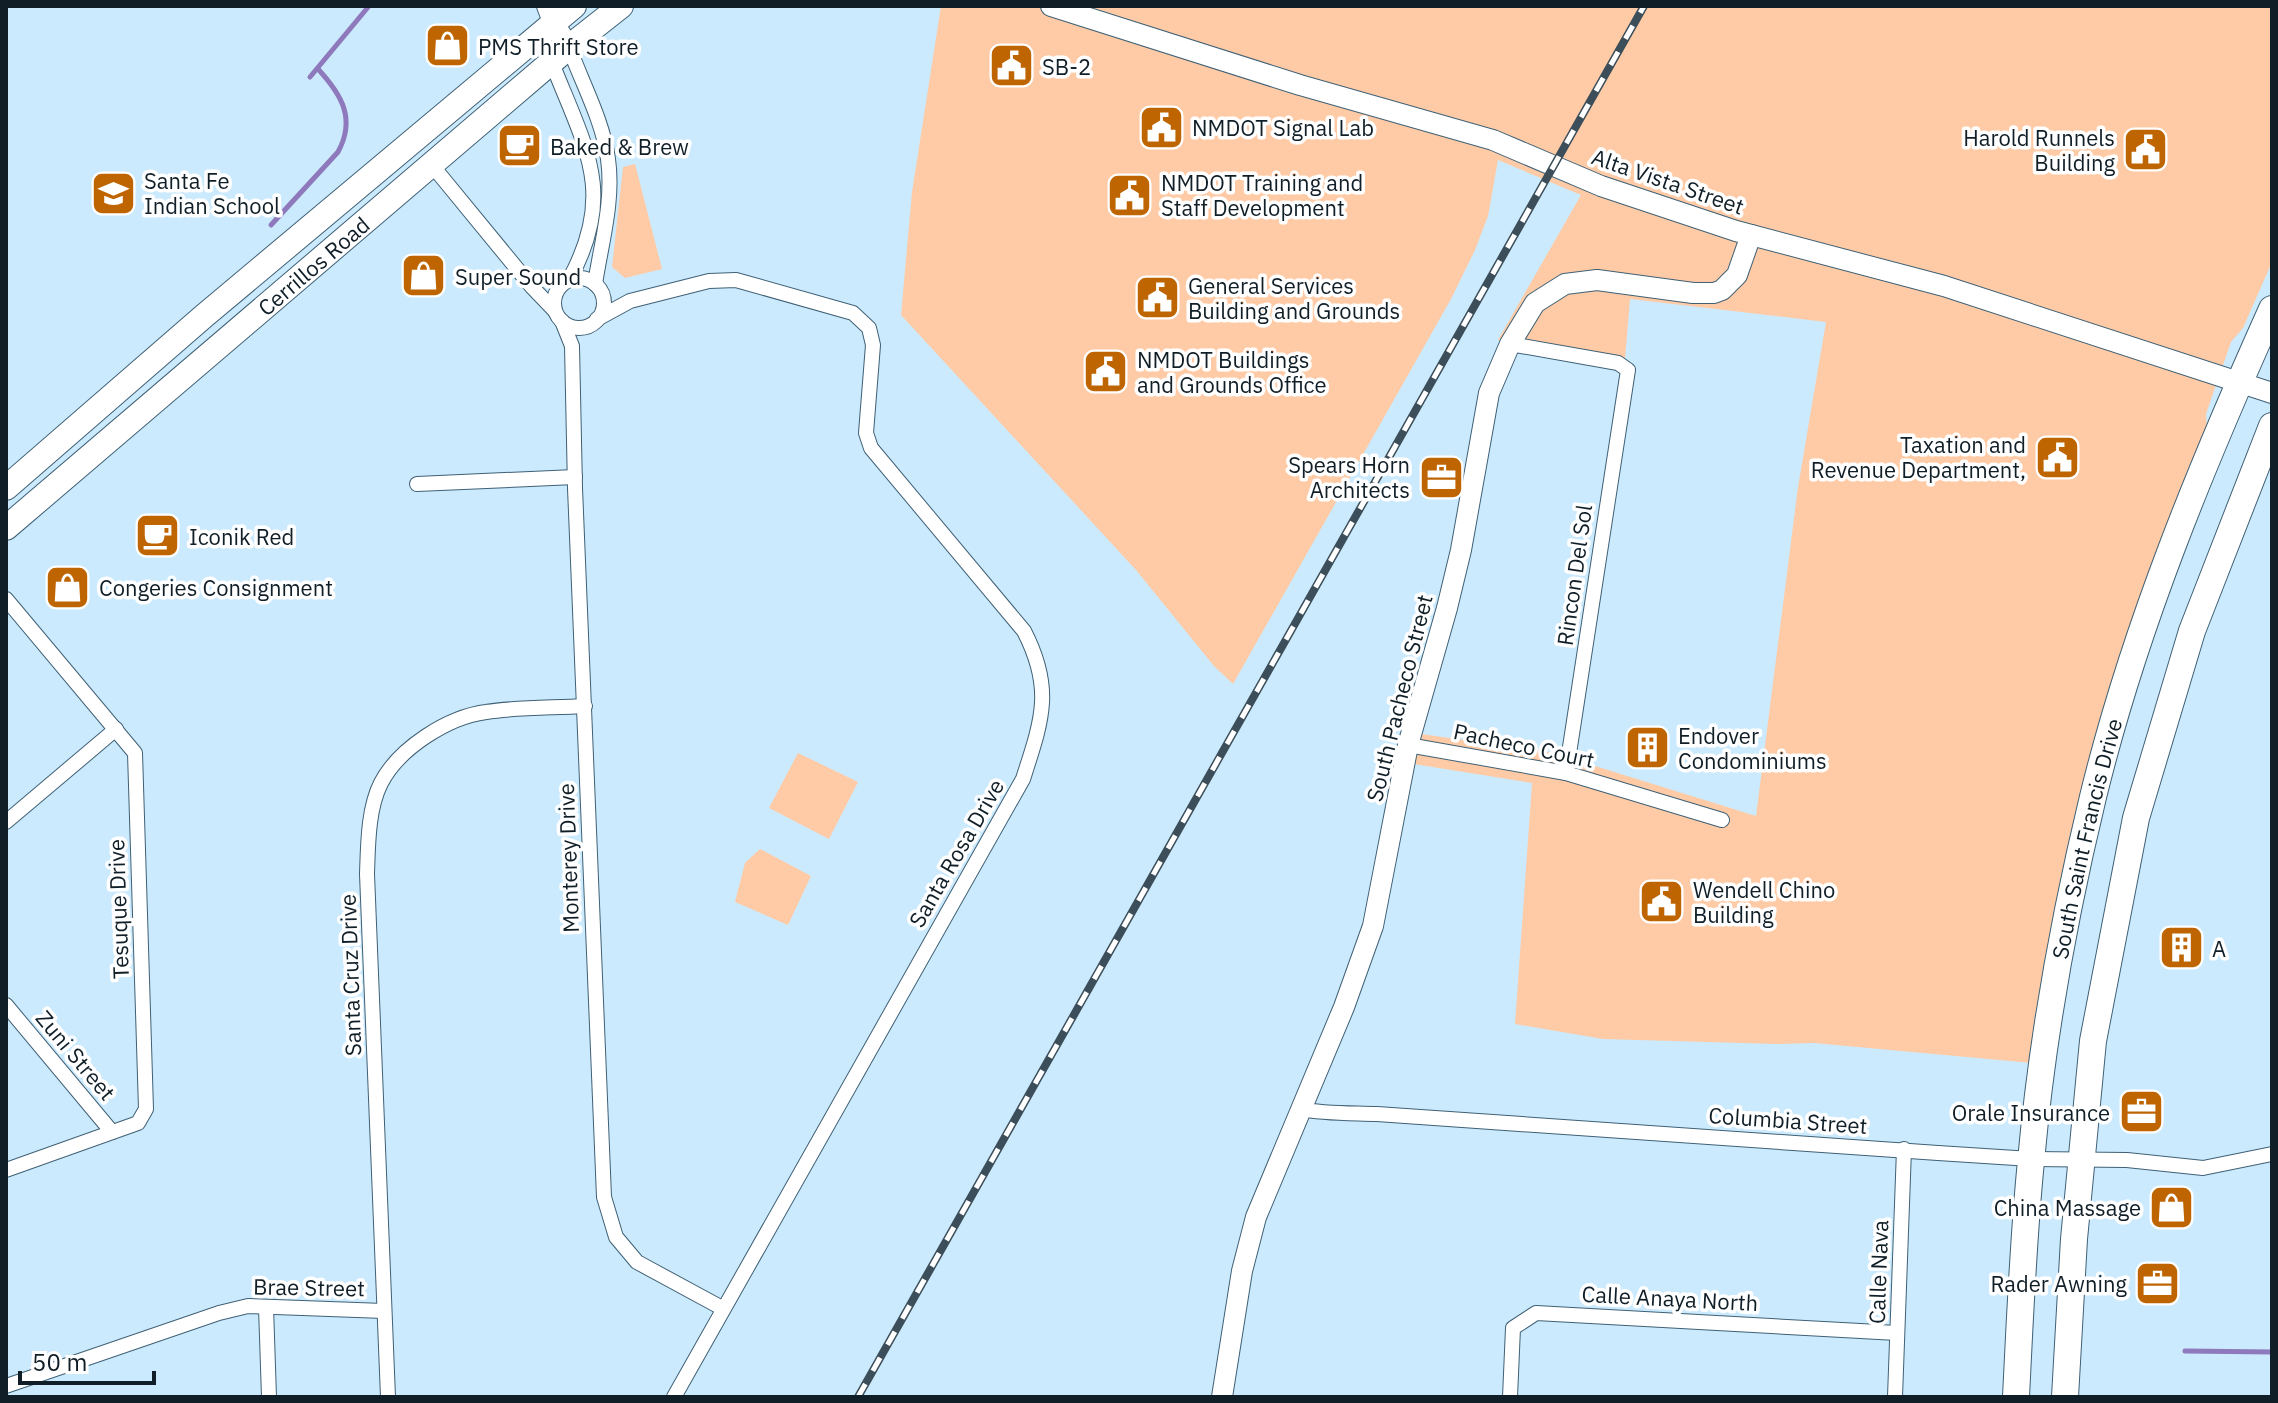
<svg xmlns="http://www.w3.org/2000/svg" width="2278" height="1403" font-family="'IBM Plex Sans',sans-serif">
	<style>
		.green { fill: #fecba6 }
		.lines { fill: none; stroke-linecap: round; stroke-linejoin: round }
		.stream { stroke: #8d79bb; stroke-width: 5 }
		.street-casing { stroke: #3f6075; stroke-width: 16 }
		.secondary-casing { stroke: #3f6075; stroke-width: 22 }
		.primary-casing { stroke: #3f6075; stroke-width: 26 }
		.highway-casing { stroke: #3f6075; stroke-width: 28 }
		.street { stroke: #fff; stroke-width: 14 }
		.secondary { stroke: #fff; stroke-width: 20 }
		.primary { stroke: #fff; stroke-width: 24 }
		.highway { stroke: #fff; stroke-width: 26 }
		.rail-casing { stroke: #3c4e59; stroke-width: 8 }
		.rail { stroke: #fff; stroke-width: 5; stroke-dasharray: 15; stroke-linecap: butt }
		.labels { text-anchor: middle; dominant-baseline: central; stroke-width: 7; stroke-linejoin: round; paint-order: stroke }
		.poi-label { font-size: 22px; fill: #101e27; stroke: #fff; text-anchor: start }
		.street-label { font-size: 22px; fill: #101e27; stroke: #fff }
	</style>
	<rect width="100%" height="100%" fill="#cceafd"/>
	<g class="green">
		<path d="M941 6H2272V262L2243 328 2231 342 2206 414 2207 432 2168 528 2032 1063 1814 1043 1777 1044 1603 1039 1515 1024 1532 783 1414 764 1421 734 1564 754 1579 761 1756 816 1798 487 1826 322 1630 299 1625 359 1498 340 1581 195 1498 160 1488 216 1475 250 1451 299 1233 684 1214 666 1136 570 901 315 912 192Z"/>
		<path d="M635 164 662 269 625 278 612 267 623 167Z"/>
		<path d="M798 753 858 782 829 839 769 808Z"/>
		<path d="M760 849 811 876 788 925 735 902 745 863Z"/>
	</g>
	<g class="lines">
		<g class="stream">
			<path d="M310 77 369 6"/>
			<path d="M271 225 338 152C356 119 342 95 318 69"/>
			<path d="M2185 1351 2272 1352"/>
		</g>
		<defs>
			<g id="street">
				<path d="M569 47C582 83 603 121 608 159 614 201 601 244 595 284"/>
				<path d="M552 63C585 147 617 193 569 280"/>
				<path d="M431 164 532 287 555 311"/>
				<circle cx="579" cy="303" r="25"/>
				<path d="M597 319 630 301 709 281 736 280 853 313 869 328 873 345 866 433 871 448 1024 631C1054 689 1042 720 1023 779L674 1397"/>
				<path d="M562 321 572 346 575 488 604 1197 616 1237 637 1262 722 1308"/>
				<path d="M1510 344 1618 363 1628 370 1566 773"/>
				<path d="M417 484 575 477"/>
				<path d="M6 599 135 753 146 1109 138 1123 6 1170"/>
				<path d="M1408 745 1566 773 1722 820"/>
				<path d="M6 822 116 729"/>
				<path d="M6 1005 112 1132"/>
				<path d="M1300 1109C1325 1114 1352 1113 1377 1114L1938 1153 2031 1159 2127 1160 2203 1168 2272 1154"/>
				<path d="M266 1307 269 1397"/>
				<path d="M6 1386 219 1313 248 1306 384 1311"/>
				<path d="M388 1397 367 874C368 845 368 808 381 783 399 748 448 717 486 712 518 707 552 708 585 706"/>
				<path d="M1510 1397 1513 1328 1536 1313 1897 1333"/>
				<path d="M1895 1397 1904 1149"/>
			</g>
			<g id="secondary">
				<path d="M547 6 553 22 569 47"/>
				<path d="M1051 6 1300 85 1493 140 1601 186 1736 231 1944 286 2272 393"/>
				<path d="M1222 1397 1242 1271 1256 1217 1344 1007 1373 926 1408 745 1447 608 1461 550 1489 393 1510 344 1535 303 1565 284 1597 280 1693 293H1714L1722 290 1737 275 1751 235"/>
			</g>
			<g id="primary">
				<path d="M6 488 204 316 574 6"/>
				<path id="s1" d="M6 528 569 47 621 6"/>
			</g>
			<g id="highway">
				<path id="s2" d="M2016 1397C2020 1318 2023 1240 2031 1161 2042 1039 2064 917 2093 797 2134 629 2201 467 2272 309"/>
				<path d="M2065 1397 2074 1239 2093 1041 2136 818 2192 631 2272 426"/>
			</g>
		</defs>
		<use href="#street" class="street-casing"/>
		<use href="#secondary" class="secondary-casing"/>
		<use href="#primary" class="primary-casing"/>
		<use href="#highway" class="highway-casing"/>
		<use href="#street" class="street"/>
		<use href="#secondary" class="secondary"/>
		<use href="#primary" class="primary"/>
		<use href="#highway" class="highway"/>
		<defs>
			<path id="rail" d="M858 1397 1644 6"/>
		</defs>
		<use href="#rail" class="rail-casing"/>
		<use href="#rail" class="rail"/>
	</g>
	<defs>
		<symbol id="shop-square" viewBox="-11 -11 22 22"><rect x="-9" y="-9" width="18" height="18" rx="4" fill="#be6502" stroke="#fff"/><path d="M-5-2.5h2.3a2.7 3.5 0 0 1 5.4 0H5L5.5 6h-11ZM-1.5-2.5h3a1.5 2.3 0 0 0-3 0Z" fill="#fff"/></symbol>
		<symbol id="civic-square" viewBox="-11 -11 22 22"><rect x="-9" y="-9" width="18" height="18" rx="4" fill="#be6502" stroke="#fff"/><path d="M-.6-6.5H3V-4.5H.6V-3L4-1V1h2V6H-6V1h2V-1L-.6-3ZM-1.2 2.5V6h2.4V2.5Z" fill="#fff"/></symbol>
		<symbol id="cafe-square" viewBox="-11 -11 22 22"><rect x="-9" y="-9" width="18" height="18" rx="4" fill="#be6502" stroke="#fff"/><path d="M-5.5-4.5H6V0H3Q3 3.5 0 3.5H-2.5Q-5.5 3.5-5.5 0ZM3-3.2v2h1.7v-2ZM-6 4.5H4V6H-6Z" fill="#fff"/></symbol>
		<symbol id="school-square" viewBox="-11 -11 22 22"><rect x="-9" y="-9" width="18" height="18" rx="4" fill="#be6502" stroke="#fff"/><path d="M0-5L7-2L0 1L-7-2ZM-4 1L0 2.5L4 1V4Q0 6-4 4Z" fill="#fff"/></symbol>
		<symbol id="office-square" viewBox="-11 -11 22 22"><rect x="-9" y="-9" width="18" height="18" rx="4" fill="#be6502" stroke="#fff"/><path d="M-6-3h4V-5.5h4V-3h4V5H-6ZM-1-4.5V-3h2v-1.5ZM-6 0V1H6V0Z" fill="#fff"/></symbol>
		<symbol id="building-square" viewBox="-11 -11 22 22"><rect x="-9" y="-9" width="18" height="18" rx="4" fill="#be6502" stroke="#fff"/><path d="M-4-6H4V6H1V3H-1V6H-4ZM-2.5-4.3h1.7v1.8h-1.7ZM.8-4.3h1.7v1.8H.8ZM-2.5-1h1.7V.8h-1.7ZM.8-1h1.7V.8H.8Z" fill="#fff"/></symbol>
	</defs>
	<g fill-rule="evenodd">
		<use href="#shop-square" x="422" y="20" width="51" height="51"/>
		<use href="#civic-square" x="986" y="40" width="51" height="51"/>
		<use href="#civic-square" x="1136" y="102" width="51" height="51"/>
		<use href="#cafe-square" x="494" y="120" width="51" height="51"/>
		<use href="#civic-square" x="2120" y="124" width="51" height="51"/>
		<use href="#school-square" x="88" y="168" width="51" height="51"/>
		<use href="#civic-square" x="1104" y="170" width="51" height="51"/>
		<use href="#shop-square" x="398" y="250" width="51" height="51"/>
		<use href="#civic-square" x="1132" y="272" width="51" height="51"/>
		<use href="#civic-square" x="1080" y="346" width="51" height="51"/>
		<use href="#civic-square" x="2032" y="432" width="51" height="51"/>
		<use href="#office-square" x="1416" y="452" width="51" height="51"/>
		<use href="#cafe-square" x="132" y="510" width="51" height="51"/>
		<use href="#shop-square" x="42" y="562" width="51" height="51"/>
		<use href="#building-square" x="1622" y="722" width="51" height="51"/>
		<use href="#civic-square" x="1636" y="876" width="51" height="51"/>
		<use href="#building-square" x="2156" y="922" width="51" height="51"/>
		<use href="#office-square" x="2116" y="1086" width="51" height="51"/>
		<use href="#shop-square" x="2146" y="1182" width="51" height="51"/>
		<use href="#office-square" x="2132" y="1258" width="51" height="51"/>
	</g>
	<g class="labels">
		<g class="poi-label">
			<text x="478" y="46">PMS Thrift Store</text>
			<text x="1042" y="66">SB-2</text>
			<text x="1192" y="127">NMDOT Signal Lab</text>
			<text x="2115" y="137" text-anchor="end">Harold Runnels<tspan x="2115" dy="25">Building</tspan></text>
			<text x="550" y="146">Baked &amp; Brew</text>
			<text x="144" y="180">Santa Fe<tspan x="144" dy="25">Indian School</tspan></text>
			<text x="1161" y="182">NMDOT Training and<tspan x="1161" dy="25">Staff Development</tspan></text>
			<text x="455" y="276">Super Sound</text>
			<text x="1188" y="285">General Services<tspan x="1188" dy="25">Building and Grounds</tspan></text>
			<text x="1137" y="359">NMDOT Buildings<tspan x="1137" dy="25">and Grounds Office</tspan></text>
			<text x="2026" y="444" text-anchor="end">Taxation and<tspan x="2026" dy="25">Revenue Department,</tspan></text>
			<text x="1410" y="464" text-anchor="end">Spears Horn<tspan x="1410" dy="25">Architects</tspan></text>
			<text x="189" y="536">Iconik Red</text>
			<text x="99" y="587">Congeries Consignment</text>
			<text x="1678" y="735">Endover<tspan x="1678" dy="25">Condominiums</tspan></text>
			<text x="1693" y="889">Wendell Chino<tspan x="1693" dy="25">Building</tspan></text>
			<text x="2212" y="948">A</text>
			<text x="2110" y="1112" text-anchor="end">Orale Insurance</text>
			<text x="2141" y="1207" text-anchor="end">China Massage</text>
			<text x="2127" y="1283" text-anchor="end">Rader Awning</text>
		</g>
		<g class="street-label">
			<text transform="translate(1668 181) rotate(19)">Alta Vista Street</text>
			<text stroke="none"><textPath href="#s1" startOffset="404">Cerrillos Road</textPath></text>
			<text transform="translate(1574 575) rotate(-82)">Rincon Del Sol</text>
			<text transform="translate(1399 698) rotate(-76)">South Pacheco Street</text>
			<text transform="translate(1524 745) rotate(12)">Pacheco Court</text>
			<text stroke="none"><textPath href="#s2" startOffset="564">South Saint Francis Drive</textPath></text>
			<text transform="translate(956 853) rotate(-60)">Santa Rosa Drive</text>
			<text transform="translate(568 858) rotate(-92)">Monterey Drive</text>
			<text transform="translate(118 909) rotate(-92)">Tesuque Drive</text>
			<text transform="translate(350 975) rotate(-92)">Santa Cruz Drive</text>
			<text transform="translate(76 1055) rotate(50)">Zuni Street</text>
			<text transform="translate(1788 1120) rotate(4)">Columbia Street</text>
			<text transform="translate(1878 1272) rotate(-88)">Calle Nava</text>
			<text transform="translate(309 1287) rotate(1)">Brae Street</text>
			<text transform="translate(1670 1298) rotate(3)">Calle Anaya North</text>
		</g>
	</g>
	<rect width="2278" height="1403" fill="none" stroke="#101e27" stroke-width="16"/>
	<path d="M20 1371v12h134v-12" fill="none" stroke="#101e27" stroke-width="4"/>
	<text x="32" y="1371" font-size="24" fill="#101e27" stroke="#ffffff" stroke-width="6" paint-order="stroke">50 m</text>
</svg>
